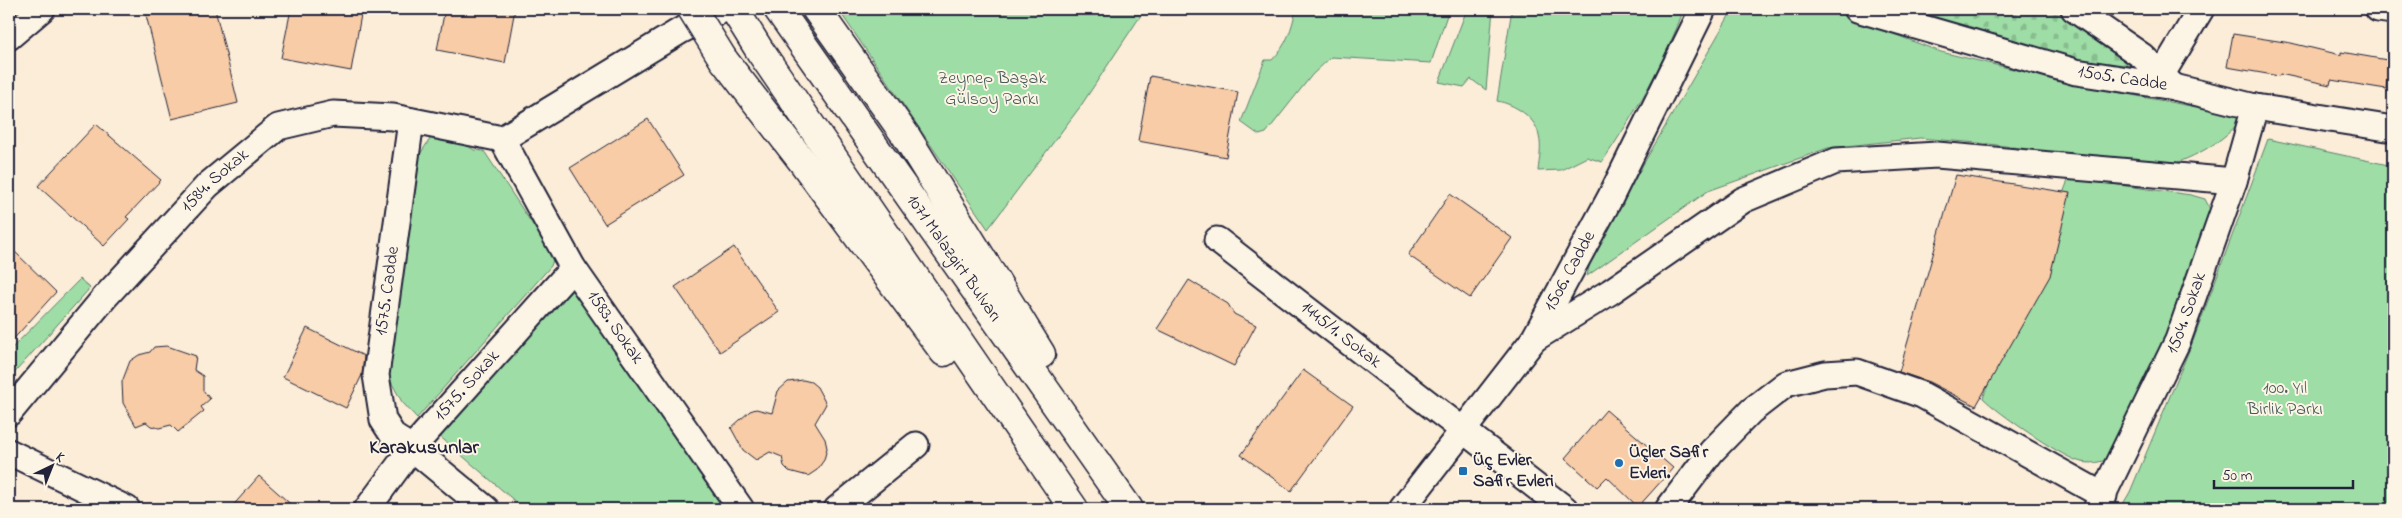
<svg xmlns="http://www.w3.org/2000/svg" width="2402" height="518" font-family="'Indie Flower',sans-serif">
	<style>
		.green { fill: #9edda5; stroke: #608070 }
		.cemetery { fill: url(#cemetery-stones); stroke: #608070 }
		.building { fill: #f7cca6; stroke: #22223b }
		.lines { fill: none; stroke-linecap: round; stroke-linejoin: round }
		.minor-casing { stroke: #22223b; stroke-width: 29 }
		.major-casing { stroke: #22223b; stroke-width: 31 }
		.minor { stroke: #fcf5e5; stroke-width: 25 }
		.major { stroke: #fcf5e5; stroke-width: 28 }
		.major-bridge-casing { stroke: #22223b; stroke-width: 31; stroke-linecap: butt }
		.major-bridge { stroke: #fcf5e5; stroke-width: 28 }
		.poi-dot { fill: #1f6fb2; stroke: #fcf5e5; stroke-width: 2 }
		.labels { text-anchor: middle; dominant-baseline: central; stroke-width: 4; stroke-linejoin: round; paint-order: stroke }
		.park-label { font-size: 18px; fill: #475a5b; stroke: #fcf5e5 }
		.street-label { font-size: 18px; fill: #22223b; stroke: #fcf5e5 }
		.poi-label { font-size: 18px; font-weight: bold; fill: #22223b; stroke: #fcf5e5; text-anchor: start }
		.quarter-label { font-size: 20px; font-weight: bold; fill: #22223b; stroke: #fcf5e5 }
	</style>
	<defs>
		<pattern id="cemetery-stones" width="16" height="16" patternUnits="userSpaceOnUse" patternTransform="scale(1.25)"><rect width="16" height="16" fill="#9edda5"/><path d="M2 7V4a2 2 0 0 1 4 0v3zM10 15v-3a2 2 0 0 1 4 0v3z" fill="#88bd8f"/></pattern>
	</defs>
	<rect width="100%" height="100%" fill="#fbedd8"/>
	<filter id="ink" filterUnits="userSpaceOnUse"><feTurbulence type="fractalNoise" baseFrequency=".02" numOctaves="2"/><feDisplacementMap in="SourceGraphic" scale="10" xChannelSelector="R" yChannelSelector="G"/><feConvolveMatrix kernelMatrix="1 2 1 2 8 2 1 2 1" color-interpolation-filters="sRGB"/></filter>
	<g filter="url(#ink)">
		<g class="green">
			<path d="M838 9H1145L1080 107 988 229Z"/>
			<path d="M1296 9H1449L1431 63 1331 57 1312 75 1266 133 1259 135 1241 122 1265 60H1272C1287 45 1292 28 1296 9Z"/>
			<path d="M1467 9H1493L1486 90 1471 79 1464 87 1439 82Z"/>
			<path d="M1512 9H1684C1664 64 1635 114 1602 162L1587 157 1561 170 1538 171C1539 160 1542 148 1539 136 1536 117 1514 104 1497 101Z"/>
			<path d="M1733 9H1828L1941 52 2084 86 2244 116C2225 142 2196 156 2166 167L1989 144 1920 138 1828 148 1708 191 1587 276 1592 253Z"/>
			<path d="M432 136 462 142 474 150 484 151 554 257 551 266 417 418 402 402 389 378 408 172Z"/>
			<path d="M2268 139 2393 166V509H2120L2130 492 2193 341Z"/>
			<path d="M2069 178 2191 195 2205 199 2211 211 2139 408 2112 458C2101 462 2090 465 2078 461 2057 454 1998 413 1983 398Z"/>
			<path d="M80 279 90 288 9 379V351Z"/>
			<path d="M571 283 728 509H524L437 434Z"/>
		</g>
		<path class="cemetery" d="M1897 9H2056L2128 56 2141 68 2125 71 1946 25Z"/>
		<g class="building">
			<path d="M173 9H215L238 103 172 119 146 15Z"/>
			<path d="M291 9H362L351 71 281 58Z"/>
			<path d="M445 9H515L505 63 437 50Z"/>
			<path d="M2233 34 2291 43 2341 55V52L2393 61V80H2387L2386 89 2331 80 2330 85 2280 74 2279 76 2227 67Z"/>
			<path d="M1150 76 1238 92 1226 157 1138 141Z"/>
			<path d="M648 119 684 175 605 224 570 168Z"/>
			<path d="M96 124 161 180 126 217 129 219 104 246 38 186Z"/>
			<path d="M1956 175 2070 193 2050 276 1976 406 1929 382 1899 372Z"/>
			<path d="M1450 194 1512 238 1470 298 1408 255Z"/>
			<path d="M9 246 56 292 9 344Z"/>
			<path d="M734 247 779 312 720 352 675 287Z"/>
			<path d="M1189 280 1228 304 1234 314 1256 325 1234 366 1157 329Z"/>
			<path d="M307 328 364 356 362 375 346 408 283 377Z"/>
			<path d="M167 346 196 356 194 370 203 376V390L210 399 201 407 204 411 178 432 171 425 159 428 151 426 146 422 136 426 123 403 122 382 130 361 139 355 150 352 154 347Z"/>
			<path d="M1303 370 1353 406 1291 491 1241 455Z"/>
			<path d="M803 380 811 382 817 387 826 404 815 423 825 439 827 448 824 460 817 470 808 476 789 471 784 466 782 457 770 452 756 460 743 450 731 428 750 411 756 409 772 413 778 391 788 382Z"/>
			<path d="M1606 410 1673 468 1638 507 1607 477 1597 487 1565 458Z"/>
			<path d="M259 476 296 509H230Z"/>
		</g>
		<g class="lines">
			<defs>
				<g id="minor">
					<path id="s1" d="M1857 9 2076 72 2174 87 2255 107 2393 129"/>
					<path d="M2074 9 2142 56 2174 87"/>
					<path d="M2378 9 2393 11"/>
					<path d="M9 37 42 9"/>
					<path d="M2162 74 2201 9"/>
					<path d="M411 121 376 375 383 420 394 437 412 448 486 509"/>
					<path id="s2" d="M502 139 573 268 741 509"/>
					<path d="M502 139 680 31 724 9"/>
					<path id="s3" d="M1217 240 1565 509"/>
					<path d="M1534 339 1610 292 1743 200 1836 161 1937 155 2234 181"/>
					<path id="s4" d="M9 413 105 297 208 185 278 127 333 114 393 117 502 139"/>
					<path d="M9 452 127 509"/>
					<path id="s5" d="M367 509 412 448 573 268"/>
					<path d="M837 509 916 445"/>
					<path id="s6" d="M1402 509 1534 339 1610 198 1703 9"/>
					<path d="M1668 509 1712 451 1751 411 1786 384 1825 374 1857 372 1922 395 2104 496"/>
					<path id="s7" d="M2096 509 2178 340 2234 181 2255 107"/>
				</g>
				<g id="major">
					<path d="M734 9 760 51 1074 509"/>
					<path id="s8" d="M778 9 1129 509"/>
					<path d="M816 9 906 136 1041 354"/>
					<path d="M723 59 802 161 944 352"/>
				</g>
			</defs>
			<use href="#minor" class="minor-casing"/>
			<use href="#major" class="major-casing"/>
			<use href="#minor" class="minor"/>
			<use href="#major" class="major"/>
			<defs>
				<path id="major-bridge" d="M692 9 723 59"/>
			</defs>
			<use href="#major-bridge" class="major-bridge-casing"/>
			<use href="#major-bridge" class="major-bridge"/>
		</g>
	</g>
	<g class="poi-dot">
		<circle cx="1619" cy="463" r="5"/>
		<rect x="1458" y="466" width="10" height="10" rx="2.5"/>
	</g>
	<g class="labels">
		<g class="park-label">
			<text x="992" y="79">Zeynep Başak<tspan x="992" dy="21">Gülsoy Parkı</tspan></text>
			<text x="2285" y="389">100. Yıl<tspan x="2285" dy="21">Birlik Parkı</tspan></text>
		</g>
		<g class="street-label">
			<text stroke="none"><textPath href="#s1" startOffset="275">1505. Cadde</textPath></text>
			<text stroke="none"><textPath href="#s4" startOffset="311">1584. Sokak</textPath></text>
			<text stroke="none"><textPath href="#s8" startOffset="305">1071 Malazgirt Bulvarı</textPath></text>
			<text stroke="none"><textPath href="#s6" startOffset="292">1506. Cadde</textPath></text>
			<text transform="translate(388 291) rotate(-82)">1575. Cadde</text>
			<text stroke="none"><textPath href="#s7" startOffset="216">1504. Sokak</textPath></text>
			<text stroke="none"><textPath href="#s2" startOffset="220">1583. Sokak</textPath></text>
			<text stroke="none"><textPath href="#s3" startOffset="156">1445/1. Sokak</textPath></text>
			<text stroke="none"><textPath href="#s5" startOffset="159">1575. Sokak</textPath></text>
		</g>
		<g class="poi-label">
			<text x="1629" y="453">Üçler Safir<tspan x="1629" dy="21">Evleri.</tspan></text>
			<text x="1473" y="461">Üç Evler<tspan x="1473" dy="21">Safir Evleri</tspan></text>
		</g>
		<g class="quarter-label">
			<text x="424" y="448">Karakusunlar</text>
		</g>
	</g>
	<rect width="2402" height="518" fill="none" stroke="#fcf5e5" stroke-width="30"/>
	<rect x="15" y="15" width="2372" height="488" fill="none" stroke="#22223b" stroke-width="2" filter="url(#ink)"/>
	<g transform="translate(52 466) rotate(43)" stroke="#fcf5e5" stroke-width="4" paint-order="stroke">
	<path d="M0-4L9 19L0 12L-9 19Z" fill="#22223b"/>
	<text y="-8" font-size="14" font-weight="bold" text-anchor="middle" fill="#22223b">K</text>
	</g>
	<path d="M2214 480v8h139v-8" fill="none" stroke="#22223b" stroke-width="2.5"/>
	<text x="2222" y="480" font-size="15" fill="#22223b" stroke="#fcf5e5" stroke-width="4" paint-order="stroke">50 m</text>
</svg>
